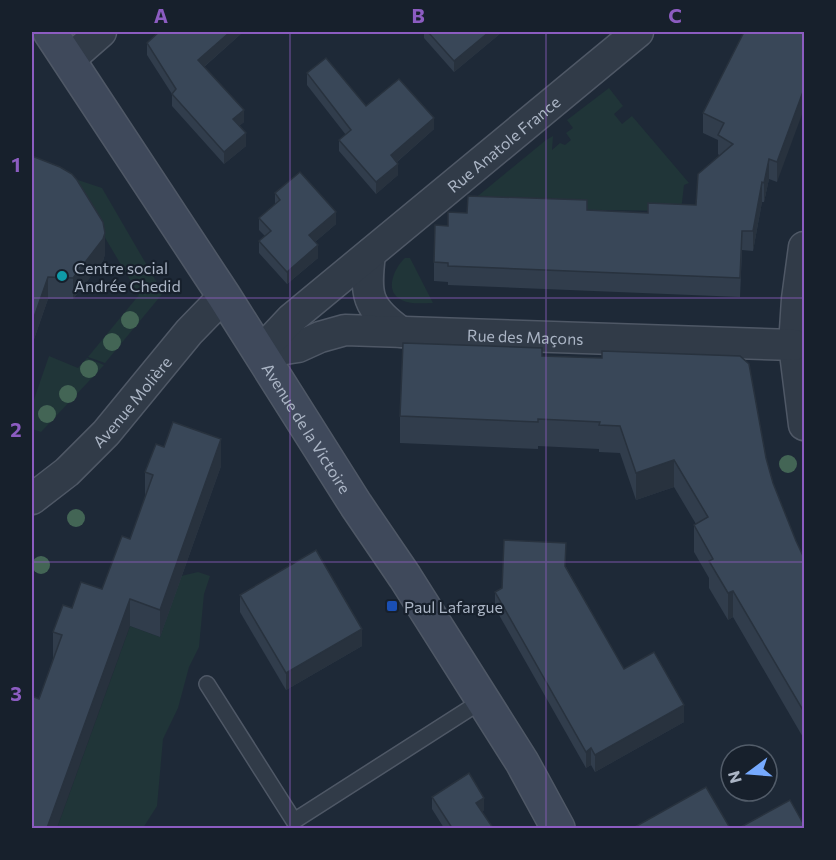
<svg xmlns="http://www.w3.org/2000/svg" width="836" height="860" font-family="Commissioner,sans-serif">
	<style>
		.green { fill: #203538 }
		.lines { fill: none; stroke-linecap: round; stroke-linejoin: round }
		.lane-casing { stroke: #4f5866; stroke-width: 18 }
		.street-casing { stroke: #4f5866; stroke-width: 33 }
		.secondary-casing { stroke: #4f5866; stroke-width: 36 }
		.lane { stroke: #313b48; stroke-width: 15 }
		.street { stroke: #313b48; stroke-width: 30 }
		.secondary { stroke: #3f495b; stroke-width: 33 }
		.tree { fill: #436555 }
		.wall { fill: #313d4c }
		.shaded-wall { fill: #28323e }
		.building { fill: #394758; stroke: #28323e; stroke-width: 1.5 }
		.grid { fill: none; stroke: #8c5cc1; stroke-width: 1.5; stroke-opacity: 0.55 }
		.culture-dot { fill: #0f9aa8; stroke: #17202c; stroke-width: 2 }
		.transit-dot { fill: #1a4fb4; stroke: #17202c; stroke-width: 2 }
		.labels { text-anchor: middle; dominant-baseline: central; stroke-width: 4.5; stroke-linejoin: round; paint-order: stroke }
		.street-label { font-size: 16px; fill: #abb5c5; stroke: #17202c }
		.poi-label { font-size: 16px; fill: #abb5c5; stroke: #17202c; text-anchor: start }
		.neatline { fill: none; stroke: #8c5cc1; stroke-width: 2 }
		.grid-label { font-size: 20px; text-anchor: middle; font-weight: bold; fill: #8c5cc1 }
	</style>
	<rect width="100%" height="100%" fill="#1e2937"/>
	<g class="green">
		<path d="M609 88 623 106 614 114 622 124 632 116 689 183 684 185 681 211 593 210 473 200 546 140 553 136 552 150 560 143 565 145 571 140 566 133 573 128 567 120Z"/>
		<path d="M69 177 102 188 163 293 105 363 88 357 139 295Z"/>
		<path d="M405 258H410L433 303C423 303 409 305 400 299 384 290 395 267 405 258Z"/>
		<path d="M49 356 78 368 87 358 104 365 41 432 32 429V405Z"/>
		<path d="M198 572 210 576 204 594 199 647 189 667 178 708 163 739 157 806 143 828H57L130 626 160 637 181 576Z"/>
	</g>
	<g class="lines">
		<defs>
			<path id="lane" d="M207 684 294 821 483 700"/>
			<g id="street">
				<path d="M69 60 101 32"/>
				<path d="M804 247 797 299 794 345 804 425"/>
				<path d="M370 254C365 295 366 307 401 332"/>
				<path id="s1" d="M259 353 298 347 320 337 345 330 794 345"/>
				<path id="s2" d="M259 353 291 319 638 32"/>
				<path id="s3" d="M32 499 67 472 106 433 189 332 224 296"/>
			</g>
			<g id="secondary">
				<path id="s4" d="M50 32 224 296 356 505 405 577 522 762 558 828"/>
			</g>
		</defs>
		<use href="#lane" class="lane-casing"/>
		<use href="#street" class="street-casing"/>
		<use href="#secondary" class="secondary-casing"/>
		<use href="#lane" class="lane"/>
		<use href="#street" class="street"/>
		<use href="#secondary" class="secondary"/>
	</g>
	<g class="tree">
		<circle cx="130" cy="320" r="9"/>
		<circle cx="112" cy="342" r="9"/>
		<circle cx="89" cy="369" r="9"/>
		<circle cx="68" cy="394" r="9"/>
		<circle cx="47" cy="414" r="9"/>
		<circle cx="788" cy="464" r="9"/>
		<circle cx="76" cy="518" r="9"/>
		<circle cx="41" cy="565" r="9"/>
	</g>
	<g class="wall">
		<path d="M243 32 204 67 244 122 239 126 246 146 224 164 172 106V94L147 55V43Z"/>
		<path d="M424 32H502L454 72 424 38Z"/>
		<path d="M804 32 777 182 769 179 764 202H762L753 251 742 250 740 297 448 285V282L434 281V262L448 226 467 213 587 210 648 213 696 205 719 155 718 154V140L703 133V113Z"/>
		<path d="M307 73 366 106 434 129 397 162 398 175 376 194 339 151V140L346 135 307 85Z"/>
		<path d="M72 174 105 254 103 261 73 299H48L32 345Z"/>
		<path d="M275 193 336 224 315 242 318 258 287 284 259 253V241L265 236 259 230V218L275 204Z"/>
		<path d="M542 356 766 458 773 483 796 541 804 558V739L733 617 728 620 709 588V578L694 552V525L696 524 674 487 636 500 620 453 599 452V449L538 446V449L400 443V416Z"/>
		<path d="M164 447 221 466 160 637 130 626 39 699 53 659V632L72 608 102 589 130 539 145 498V472Z"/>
		<path d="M566 567 624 669 684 722 595 772 591 765 586 768 495 608V592Z"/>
		<path d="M240 595 362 646 286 690 240 612Z"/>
		<path d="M432 797 484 810 482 812 493 828H444L432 809Z"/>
	</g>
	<g class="shaded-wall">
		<path d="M230 32H243L198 72V60Z"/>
		<path d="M489 32H502L454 72V61Z"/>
		<path d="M804 89V109L777 182V162Z"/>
		<path d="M244 110V122L233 131V119Z"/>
		<path d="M434 118V129L391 167V155Z"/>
		<path d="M246 133V146L224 164V152Z"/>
		<path d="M769 159V179L764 202V183Z"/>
		<path d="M398 164V175L376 194V182Z"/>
		<path d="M762 182V202L753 251V231Z"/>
		<path d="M336 212V224L309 247V235Z"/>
		<path d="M105 233V254L103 261 73 299V278Z"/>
		<path d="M318 245V258L287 284V272Z"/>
		<path d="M48 277V299L32 345V323Z"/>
		<path d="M221 439V466L160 637V610Z"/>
		<path d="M674 460V487L636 500V473Z"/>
		<path d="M733 591V617L728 620V593Z"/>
		<path d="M130 599V626L57 828H47Z"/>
		<path d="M362 629V646L286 690V673Z"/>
		<path d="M684 705V722L595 772V755Z"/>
		<path d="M591 748V765L586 768V752Z"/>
		<path d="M484 798V810L476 815V803Z"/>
	</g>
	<g class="building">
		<path d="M159 32H230L198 60 244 110 233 119 246 133 224 152 172 94 176 89 147 43Z"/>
		<path d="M428 32H489L454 61Z"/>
		<path d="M744 32H804V89L777 162 769 159 764 183 762 182 753 231H742L740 278 448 266V263L434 262 435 225 448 226V212L467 213 468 196 587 200V210L648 213V203L696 205 698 174 733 144 718 135 724 123 703 113Z"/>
		<path d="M326 58 366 106 399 79 434 118 391 155 398 164 376 182 339 140 351 130 307 73Z"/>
		<path d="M32 156 60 167 72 174 77 180 103 222 105 233 103 239 73 278 48 277 32 323Z"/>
		<path d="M300 172 336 212 309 235 318 245 287 272 259 241 271 231 259 218 280 200 275 193Z"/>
		<path d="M403 343 542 348V356L602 358V351L740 356 749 364 766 458 773 483 796 541 804 558V712L733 591 728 593 709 561 713 559 694 525 708 517 674 460 636 473 620 426 599 425 600 422 538 419V422L400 416Z"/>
		<path d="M173 422 221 439 160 610 130 599 47 828H32V696L39 699 62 635 53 632 63 605 72 608 81 582 102 589 122 536 130 539 153 475 145 472 156 444 164 447Z"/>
		<path d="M504 540 566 543 565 566 624 669 654 652 684 705 595 755 591 748 586 752 495 592 502 588Z"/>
		<path d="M316 550 362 629 286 673 240 595Z"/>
		<path d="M469 773 484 798 476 803 493 828H452L432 797Z"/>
		<path d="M706 787 730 828H633Z"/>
		<path d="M790 800 804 825V828H739Z"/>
	</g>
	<path class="grid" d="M290 32V828M546 32V828M32 298H804M32 562H804"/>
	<circle class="culture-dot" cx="62" cy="276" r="6"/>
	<rect class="transit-dot" x="386" y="600" width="12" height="12" rx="3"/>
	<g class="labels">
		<g class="street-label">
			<text stroke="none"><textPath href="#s2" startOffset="322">Rue Anatole France</textPath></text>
			<text stroke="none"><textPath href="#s1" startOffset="270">Rue des Maçons</textPath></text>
			<text stroke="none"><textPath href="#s3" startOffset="140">Avenue Molière</textPath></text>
			<text stroke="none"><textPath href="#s4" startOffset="472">Avenue de la Victoire</textPath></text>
		</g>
		<g class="poi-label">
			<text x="74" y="267">Centre social<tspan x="74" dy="18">Andrée Chedid</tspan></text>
			<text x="404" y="606">Paul Lafargue</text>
		</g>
	</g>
	<rect width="836" height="860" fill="none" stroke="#17202c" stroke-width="66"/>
	<g transform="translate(749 773) rotate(254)"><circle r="28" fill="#17202c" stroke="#525c69" stroke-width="1.5"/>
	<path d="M0-4.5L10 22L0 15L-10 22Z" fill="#76aaff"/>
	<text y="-9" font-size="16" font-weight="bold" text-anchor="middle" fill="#abb5c5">N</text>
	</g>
	<rect x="33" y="33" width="770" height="794" class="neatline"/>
	<g class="grid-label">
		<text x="161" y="23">A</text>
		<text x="418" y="23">B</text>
		<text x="675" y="23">C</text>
		<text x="16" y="172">1</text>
		<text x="16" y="437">2</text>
		<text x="16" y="701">3</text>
	</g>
</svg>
